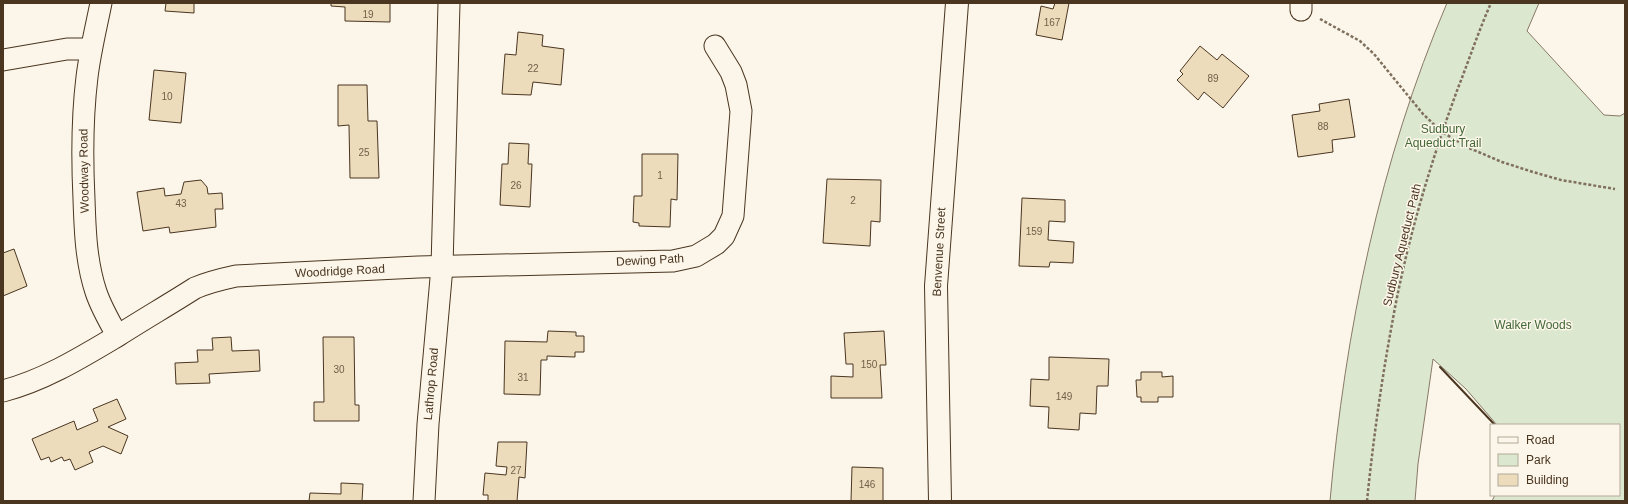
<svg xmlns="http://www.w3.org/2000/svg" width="1628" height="504" font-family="Helvetica,sans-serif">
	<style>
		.green { fill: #dce7d0; stroke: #887966 }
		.building { fill: #ecdcbc; stroke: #4a3520 }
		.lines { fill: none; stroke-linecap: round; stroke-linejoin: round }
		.street-casing { stroke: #4a3520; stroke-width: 23 }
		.secondary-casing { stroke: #4a3520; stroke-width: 24 }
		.path { stroke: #7f6f5c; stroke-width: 2.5; stroke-dasharray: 3 2; stroke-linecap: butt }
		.street { stroke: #fbf6e9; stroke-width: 21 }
		.secondary { stroke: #fbf6e9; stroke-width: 22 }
		.wall { stroke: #4a3520; stroke-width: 2 }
		.labels { text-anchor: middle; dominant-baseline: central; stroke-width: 3; stroke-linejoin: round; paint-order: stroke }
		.number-label { font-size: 10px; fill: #725f47 }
		.park-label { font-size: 12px; fill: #436837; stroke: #fbf6e9 }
		.street-label { font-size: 12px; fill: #4a3520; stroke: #fbf6e9 }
	</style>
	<rect width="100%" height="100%" fill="#fbf6e9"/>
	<path class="green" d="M1447 3H1539L1527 31 1604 115 1620 116 1625 113V501H1492L1495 495H1619V425H1497L1466 389 1433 359 1418 464 1415 501H1330C1345 331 1380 160 1447 3Z"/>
	<g class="building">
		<path d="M166 3H194V13L165 11Z"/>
		<path d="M331 3H390V22L345 21V7L331 6Z"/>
		<path d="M1055 3H1069L1062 40 1036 35 1041 6 1053 9Z"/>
		<path d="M518 32 543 35 542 46 564 49 561 85 533 82 531 95 502 94 505 54 516 55Z"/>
		<path d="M1200 46 1217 60 1222 54 1249 76 1223 108 1204 92 1198 100 1177 80 1183 74 1180 71Z"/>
		<path d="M154 70 186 73 181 123 149 120Z"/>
		<path d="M338 85H367L368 121H377L379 178H350L349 125 338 126Z"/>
		<path d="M1349 99 1355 137 1332 140 1333 152 1298 157 1292 115 1320 111 1319 104Z"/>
		<path d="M509 143 529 144 528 164H532L530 207 500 205 502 164H508Z"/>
		<path d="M642 154H678L677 200 671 199 670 227 639 226V223L633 222 634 196H642Z"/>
		<path d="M827 179 881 180 880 222 871 221 870 246 823 243Z"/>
		<path d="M201 180 207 187 208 194 222 193 223 209H215L216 227 170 233 169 227 143 231 137 192 164 188 165 196 181 194 184 182Z"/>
		<path d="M1022 198 1065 200V222L1049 221 1048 240 1074 242 1073 263 1050 262 1049 267 1019 266Z"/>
		<path d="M14 249 27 286 3 296V253Z"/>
		<path d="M548 331 576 332V336H584V352H575V357L547 356V360H541L540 395 504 394 505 341 547 342Z"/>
		<path d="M884 331 886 365H880L882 398H831V376L853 377V364H846L844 333Z"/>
		<path d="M231 337 232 351 259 350 260 371 209 374 210 383 176 384 175 363 198 362 197 350H213L212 338Z"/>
		<path d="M323 337H354L355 405H359V421H314V402H324Z"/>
		<path d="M1049 357 1109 359 1108 386H1097L1096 414 1080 413 1079 430 1048 428 1049 407 1030 406 1031 379 1049 380Z"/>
		<path d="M1141 372H1162V377L1173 376V397H1158V402H1141V397H1137L1136 380H1141Z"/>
		<path d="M117 399 126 419 108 427 128 436 121 454 103 446 89 452 93 462 75 470 70 459 64 461 62 457 51 462 49 457 41 460 32 439 74 421 77 430 98 421 93 409Z"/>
		<path d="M498 442H527L525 478 519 477 517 501H488V495H483L485 473 506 475 507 467 496 466Z"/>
		<path d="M852 467 883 468V501H851Z"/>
		<path d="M341 483 363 484 362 501H309L310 493 341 494Z"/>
	</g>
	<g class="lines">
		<defs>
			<g id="street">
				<path d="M101 3C96 28 90 52 87 77 82 118 82 158 84 199 85 230 86 262 96 292 101 307 109 321 117 335"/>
				<path d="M1301 3V10"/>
				<path d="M3 60 67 49H91"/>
				<path d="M3 391C45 380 82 357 119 335 144 319 170 304 195 288 209 282 222 279 236 276L418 267 673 261 696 256 716 244 724 236 733 216 741 111 736 85 731 72 715 46"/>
				<path d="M424 501 428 424 442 267 449 3"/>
			</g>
			<path id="secondary" d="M940 501 936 286 957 3"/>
		</defs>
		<use href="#street" class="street-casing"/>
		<use href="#secondary" class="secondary-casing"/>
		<g class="path">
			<path d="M1320 19 1360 41 1374 54 1423 114 1442 132 1469 148 1502 162 1533 172 1561 180 1615 189"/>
			<path d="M1367 501C1373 442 1381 383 1392 324 1406 244 1430 164 1458 88 1469 60 1479 30 1491 3"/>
		</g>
		<use href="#street" class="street"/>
		<use href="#secondary" class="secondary"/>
		<path class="wall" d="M1440 367 1495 425"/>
	</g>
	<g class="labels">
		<g class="number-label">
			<text x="368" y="14">19</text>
			<text x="1052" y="22">167</text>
			<text x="533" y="68">22</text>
			<text x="1213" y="78">89</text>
			<text x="167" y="96">10</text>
			<text x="1323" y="126">88</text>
			<text x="364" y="152">25</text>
			<text x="660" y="175">1</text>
			<text x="516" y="185">26</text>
			<text x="853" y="200">2</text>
			<text x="181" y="203">43</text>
			<text x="1034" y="231">159</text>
			<text x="869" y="364">150</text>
			<text x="339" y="369">30</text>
			<text x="523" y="377">31</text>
			<text x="1064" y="396">149</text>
			<text x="516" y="470">27</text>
			<text x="867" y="484">146</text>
		</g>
		<g class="park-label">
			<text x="1443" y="129">Sudbury<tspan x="1443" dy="14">Aqueduct Trail</tspan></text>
			<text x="1533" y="325">Walker Woods</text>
		</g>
		<g class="street-label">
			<text transform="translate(84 171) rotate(-91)">Woodway Road</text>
			<text transform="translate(1402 245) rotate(-76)">Sudbury Aqueduct Path</text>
			<text transform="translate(939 252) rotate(-87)">Benvenue Street</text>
			<text transform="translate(650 260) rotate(-3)">Dewing Path</text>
			<text transform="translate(340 271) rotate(-3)">Woodridge Road</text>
			<text transform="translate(431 384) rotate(-85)">Lathrop Road</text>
		</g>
	</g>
	<rect width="1628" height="504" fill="none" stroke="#4a3520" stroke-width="8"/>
	<rect x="1490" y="424" width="130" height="72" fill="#fbf6e9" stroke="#b4a999"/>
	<rect x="1498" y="437" width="20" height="6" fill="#fbf6e9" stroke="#b4a999"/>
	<text x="1526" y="444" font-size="12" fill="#4a3520">Road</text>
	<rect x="1498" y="454" width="20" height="12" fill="#dce7d0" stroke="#b4a999"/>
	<text x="1526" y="464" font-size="12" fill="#4a3520">Park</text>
	<rect x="1498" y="474" width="20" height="12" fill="#ecdcbc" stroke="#b4a999"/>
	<text x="1526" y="484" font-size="12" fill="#4a3520">Building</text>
</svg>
